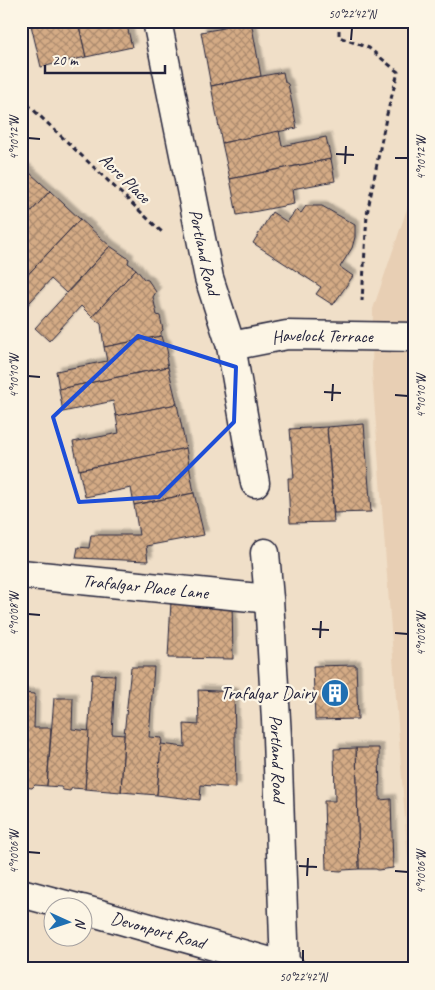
<svg xmlns="http://www.w3.org/2000/svg" width="435" height="990" font-family="Caveat,sans-serif">
	<style>
		.built { fill: #e8cfb4 }
		.building { fill: url(#building-cross-hatch); stroke: #22223b; filter: url(#shadow) }
		.lines { fill: none; stroke-linecap: round; stroke-linejoin: round }
		.minor-casing { stroke: #22223b; stroke-width: 31 }
		.path { stroke: #22223b; stroke-width: 3; stroke-dasharray: 5 4; stroke-linecap: butt }
		.minor { stroke: #fcf5e5; stroke-width: 28 }
		.marked { fill: none; stroke: #1d4ed8; stroke-width: 4; stroke-linejoin: round }
		.ticks { fill: none; stroke: #22223b; stroke-width: 2 }
		.labels { text-anchor: middle; dominant-baseline: central; stroke-width: 4.5; stroke-linejoin: round; paint-order: stroke }
		.street-label { font-size: 18px; fill: #22223b; stroke: #fcf5e5 }
		.poi-label { font-size: 18px; fill: #22223b; stroke: #fcf5e5; text-anchor: end }
		.neatline { fill: none; stroke: #22223b; stroke-width: 2 }
		.ticks-label { font-size: 12px; text-anchor: middle; fill: #22223b }
	</style>
	<defs>
		<pattern id="building-cross-hatch" width="8" height="8" patternUnits="userSpaceOnUse" patternTransform="scale(1.25)"><rect width="8" height="8" fill="#d4ab85"/><path d="M0 0l8 8M0 8l8-8" fill="none" stroke="#ac8b6e"/></pattern>
		<filter id="shadow"><feDropShadow dx="4.5" dy="-4.5" stdDeviation="1" flood-color="#0004"/></filter>
	</defs>
	<rect width="100%" height="100%" fill="#f0dfc8"/>
	<filter id="ink" filterUnits="userSpaceOnUse"><feTurbulence type="fractalNoise" baseFrequency=".02" numOctaves="2"/><feDisplacementMap in="SourceGraphic" scale="10" xChannelSelector="R" yChannelSelector="G"/><feConvolveMatrix kernelMatrix="1 2 1 2 8 2 1 2 1" color-interpolation-filters="sRGB"/></filter>
	<g filter="url(#ink)">
		<path class="built" d="M414 165V942L372 372 373 309 409 203Z"/>
		<g class="building">
			<path d="M30 21H78L86 57 41 67Z"/>
			<path d="M78 21H126L132 47 86 57Z"/>
			<path d="M222 21H251L261 76 211 86 201 32 224 28Z"/>
			<path d="M283 72 285 82 288 84 297 128 222 143 211 86Z"/>
			<path d="M279 131 282 146 326 137 331 159 230 179 222 143Z"/>
			<path d="M331 159 335 181 292 189 294 204 237 215 230 179Z"/>
			<path d="M21 165 50 191 21 223Z"/>
			<path d="M50 191 80 219 21 282V223Z"/>
			<path d="M306 206H322L355 225V237L352 248 340 267 353 276 333 305 316 294 321 287 253 243 272 212 287 222 296 210 301 213Z"/>
			<path d="M80 219 110 246 66 293 51 279 21 312V282Z"/>
			<path d="M110 246 129 259 128 263 136 269 92 317 81 306 49 341 35 328Z"/>
			<path d="M136 269 144 279 148 280 156 292 153 297 157 315 160 316 163 330 161 332V336L104 347 101 324 92 317Z"/>
			<path d="M161 336 163 343 166 345 168 355 166 358 168 367 59 389 56 371 107 361 104 347Z"/>
			<path d="M168 367 177 404 116 416 113 401 63 412 59 389Z"/>
			<path d="M177 404 186 448 79 470 73 442 119 433 116 416Z"/>
			<path d="M364 424 371 512 334 513 327 427Z"/>
			<path d="M327 427 334 522 290 523 288 478H294L290 429Z"/>
			<path d="M186 448 194 493 134 505 131 488 85 497 79 470Z"/>
			<path d="M194 493 204 535 146 546 148 561 76 558 78 547 89 548 91 535H139L134 505Z"/>
			<path d="M232 600 233 659 168 658 171 601Z"/>
			<path d="M356 665 358 719 315 720 313 666Z"/>
			<path d="M131 667H154L149 737 162 738 157 795 121 792 124 735Z"/>
			<path d="M92 674 115 675 112 734 124 735 121 792 85 789Z"/>
			<path d="M198 690 234 692 236 788 201 785 200 800 157 795 161 744 185 747 184 724 199 725Z"/>
			<path d="M21 693 35 694 34 728H51L47 786 35 785 32 788 25 787 21 785Z"/>
			<path d="M54 698H73L72 729 89 731 85 789 72 788 70 791 63 790 61 787 47 786Z"/>
			<path d="M356 748H379L380 800 391 799 393 868 378 870 376 869H359Z"/>
			<path d="M356 748 359 869 343 870 341 871 326 870 324 801H335L334 749Z"/>
		</g>
		<g class="lines">
			<defs>
				<g id="minor">
					<path id="s1" d="M157 21 209 278 231 346 255 483"/>
					<path id="s2" d="M231 346 287 335 414 337"/>
					<path id="s3" d="M265 553 269 599 277 737 285 969"/>
					<path id="s4" d="M21 574 269 599"/>
					<path d="M21 893 77 908"/>
					<path id="s5" d="M82 909 285 966 291 969"/>
				</g>
			</defs>
			<use href="#minor" class="minor-casing"/>
			<g class="path">
				<path d="M339 21V37L369 48 398 72 386 118 367 214 362 301"/>
				<path d="M412 21 414 23"/>
				<path d="M21 98 164 234"/>
			</g>
			<use href="#minor" class="minor"/>
		</g>
	</g>
	<path class="marked" d="M138 336 236 367 234 422 159 497 79 502 53 417Z"/>
	<path class="ticks" d="M351 40 352 28M28 138 40 139M336 154 354 155M395 158H408M345 164 346 146M28 376 40 377M324 392 341 393M395 395 408 396M332 401 333 384M28 614 40 615M312 629 329 630M395 633 408 634M320 638 321 621M28 852 40 853M299 866 317 867M395 871 408 872M307 876 308 858M303 962V950"/>
	<defs>
		<symbol id="building-disc" viewBox="-11 -11 22 22"><circle r="9.5" fill="#1f6fb2" stroke="#fcf5e5"/><path d="M-4-6H4V6H1V3H-1V6H-4ZM-2.5-4.3h1.7v1.8h-1.7ZM.8-4.3h1.7v1.8H.8ZM-2.5-1h1.7V.8h-1.7ZM.8-1h1.7V.8H.8Z" fill="#fff"/></symbol>
	</defs>
	<g fill-rule="evenodd">
		<use href="#building-disc" x="319" y="677" width="32" height="32"/>
	</g>
	<g class="labels">
		<g class="street-label">
			<text transform="translate(125 178) rotate(44)">Acre Place</text>
			<text stroke="none"><textPath href="#s1" startOffset="236">Portland Road</textPath></text>
			<text stroke="none"><textPath href="#s2" startOffset="92">Havelock Terrace</textPath></text>
			<text stroke="none"><textPath href="#s4" startOffset="125">Trafalgar Place Lane</textPath></text>
			<text stroke="none"><textPath href="#s3" startOffset="206">Portland Road</textPath></text>
			<text stroke="none"><textPath href="#s5" startOffset="79">Devonport Road</textPath></text>
		</g>
		<g class="poi-label">
			<text x="316" y="693">Trafalgar Dairy</text>
		</g>
	</g>
	<rect width="435" height="990" fill="none" stroke="#fcf5e5" stroke-width="55"/>
	<g transform="translate(68 922) rotate(93)"><circle r="24" fill="#fcf5e5" stroke="#a5a1a1"/>
	<path d="M0-4L9 19L0 12L-9 19Z" fill="#1f6fb2"/>
	<text y="-8" font-size="14" font-weight="bold" text-anchor="middle" fill="#22223b">N</text>
	</g>
	<path d="M45 65v8h120v-8" fill="none" stroke="#22223b" stroke-width="2.5"/>
	<text x="52" y="65" font-size="15" fill="#22223b" stroke="#fcf5e5" stroke-width="4" paint-order="stroke">20 m</text>
	<rect x="28" y="28" width="380" height="934" class="neatline"/>
	<g class="ticks-label">
		<text x="352" y="18">50°22'42"N</text>
		<text transform="translate(14 138) rotate(-90)" y="4">4°10'12"W</text>
		<text transform="translate(421 158) rotate(-90)" y="4">4°10'12"W</text>
		<text transform="translate(14 376) rotate(-90)" y="4">4°10'10"W</text>
		<text transform="translate(421 396) rotate(-90)" y="4">4°10'10"W</text>
		<text transform="translate(14 614) rotate(-90)" y="4">4°10'08"W</text>
		<text transform="translate(421 634) rotate(-90)" y="4">4°10'08"W</text>
		<text transform="translate(14 852) rotate(-90)" y="4">4°10'06"W</text>
		<text transform="translate(421 872) rotate(-90)" y="4">4°10'06"W</text>
		<text x="303" y="981">50°22'42"N</text>
	</g>
</svg>
